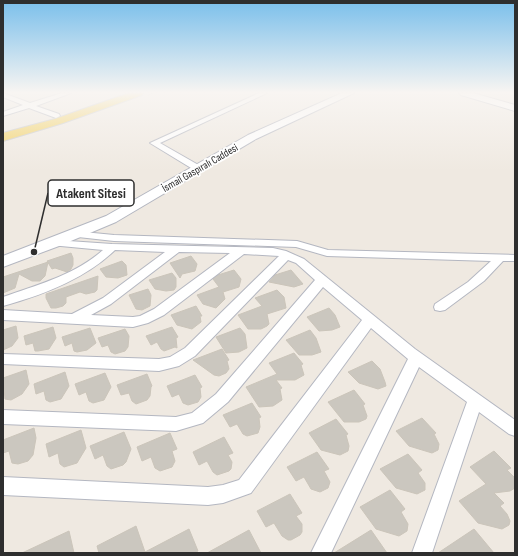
<svg xmlns="http://www.w3.org/2000/svg" width="518" height="556" font-family="'Sofia Sans Condensed',sans-serif">
	<style>
		.building { fill: #cbc7bf; stroke: #cbc5ba }
		.lines { fill: none; stroke-linecap: round; stroke-linejoin: round }
		.street-casing { stroke: #b4b7c1; stroke-width: 2 }
		.secondary-casing { stroke: #b4b7c1; stroke-width: 2 }
		.primary-casing { stroke: #c9c9c9; stroke-width: 2 }
		.path { stroke: #c9c9c9; stroke-width: 1; stroke-dasharray: 2 1; stroke-linecap: butt }
		.street { fill: #fff; fill-rule: evenodd }
		.secondary { fill: #fff; fill-rule: evenodd }
		.primary { fill: #f2d163; fill-rule: evenodd }
		.labels { text-anchor: middle; dominant-baseline: central; stroke-width: 3.5; stroke-linejoin: round; paint-order: stroke }
		.far-street-label { font-size: 11px; fill: #2e2e2e; stroke: #fff }
		.leader { fill: none; stroke: #2e2e2e; stroke-width: 1.5 }
		.callout-dot { fill: #2e2e2e; stroke: #fff; stroke-width: 1.5 }
		.callout { fill: #fff; stroke: #2e2e2e; stroke-width: 1.5 }
		.callout-label { font-size: 14px; text-anchor: middle; font-weight: bold; fill: #2e2e2e }
	</style>
	<rect width="100%" height="100%" fill="#efe9e1"/>
	<g class="building">
		<path d="M71 253 73 258V265L71 269 67 272 55 268 52 269 47 261Z"/>
		<path d="M191 256 197 264 195 271 182 274 180 278 170 263Z"/>
		<path d="M122 261 126 265 127 275 118 278 106 277 100 269Z"/>
		<path d="M48 262 45 276 40 281H32L19 274 15 288 3 293V277Z"/>
		<path d="M234 270 241 279 239 287 223 292 225 299 216 308 203 304 197 295 219 287 213 279 218 275Z"/>
		<path d="M291 270 303 284 294 287 269 282 275 275Z"/>
		<path d="M172 273 176 278V287L174 290 166 291 155 289 149 280Z"/>
		<path d="M98 276 97 290 95 292 86 294 80 292 66 297V303L63 306 56 308H51L46 298V294Z"/>
		<path d="M148 289 151 295 150 306 142 310 136 309 129 295Z"/>
		<path d="M277 290 284 297 286 308 267 314 269 324 267 326 261 329H248L238 315 262 306 255 298Z"/>
		<path d="M196 306 202 316H200L201 322 192 329 177 325 171 315Z"/>
		<path d="M329 308 335 315 340 327 332 330 319 331 307 317Z"/>
		<path d="M16 326 18 338 12 346 3 350V330Z"/>
		<path d="M53 327 56 338 49 349 38 351H35L33 343 26 345 24 336Z"/>
		<path d="M172 327 178 337 176 338 177 348 175 347 164 351 161 349 157 342 151 345 146 336Z"/>
		<path d="M90 328 96 343 87 350 77 352 74 351 72 343 65 346 62 337Z"/>
		<path d="M240 328 245 334 247 348 239 352 226 353 216 337Z"/>
		<path d="M125 329 129 336 128 347 125 351 115 354 111 352 108 345 102 347 98 338Z"/>
		<path d="M310 330 316 338 321 352 312 355H299L286 340Z"/>
		<path d="M222 349 229 360 227 361 229 369 226 373 219 376 214 375 193 360Z"/>
		<path d="M294 353 303 364 301 365 304 375 295 380H276L282 388 280 389 282 400 273 406 259 407 246 387 277 374 269 363Z"/>
		<path d="M372 361 380 369 385 382 386 386 378 389 359 383 348 372Z"/>
		<path d="M26 370 29 384 22 394 11 400 5 399 3 378Z"/>
		<path d="M65 372 69 386 61 399 50 402 46 400 44 391 36 394 34 384Z"/>
		<path d="M105 373 111 387 104 400 93 403 89 401 86 392 79 395 75 384Z"/>
		<path d="M147 374 152 386 151 387 150 396 147 400 136 404 132 401 129 393 121 395 117 385Z"/>
		<path d="M195 375 202 387 200 388 201 397 198 402 188 405 183 403 179 394 172 397 167 386Z"/>
		<path d="M354 390 365 404 363 405 367 416 366 419 359 422H344L328 402Z"/>
		<path d="M252 403 261 417 259 418 260 427 258 433 247 436 243 434 237 424 230 427 223 415Z"/>
		<path d="M422 418 436 433 434 434 439 444 438 450 432 453 409 446 396 431Z"/>
		<path d="M336 419 348 434 346 435 349 446 348 451 340 455 321 450 309 433Z"/>
		<path d="M34 428 36 438 33 455 28 461 18 464 12 463 9 451 3 453V440Z"/>
		<path d="M81 430 86 448 77 463 64 467 60 464 58 453 49 457 46 444Z"/>
		<path d="M124 432 131 449 126 462 123 465 111 469 107 466 103 455 95 459 90 446Z"/>
		<path d="M170 433 177 449 172 451 175 461 172 467 160 471 155 468 151 457 142 461 137 447Z"/>
		<path d="M224 437 233 453 228 455 232 462 231 469 229 471 217 475 213 472 207 461 199 465 193 452Z"/>
		<path d="M494 451 511 468 507 470 515 478V488L510 491 494 493 504 503 500 506 507 514 510 521 509 525 502 529 478 523 459 501 486 484 470 467Z"/>
		<path d="M317 452 329 469 324 471 330 482 328 488 320 492 311 489 304 477 296 481 287 467Z"/>
		<path d="M408 454 422 470 418 473 425 483V490L417 494 396 488 380 469Z"/>
		<path d="M390 490 405 509 401 512 408 524 407 531 399 536 376 529 360 507Z"/>
		<path d="M290 494 302 513 296 516 302 524V532L300 535 291 540H288L282 536 274 523 266 527 257 511Z"/>
		<path d="M136 526 145 552 189 529 198 551 194 553H99L97 546Z"/>
		<path d="M474 529 494 553H438Z"/>
		<path d="M249 530 261 553H207Z"/>
		<path d="M371 530 387 553H334Z"/>
		<path d="M69 531 74 553H22Z"/>
	</g>
	<g class="lines">
		<defs>
			<g id="street">
				<path d="M3 93 30 103 62 93H71L36 106 59 114 60 116 56 118 29 108 3 116V112L23 105 3 97Z"/>
				<path d="M259 93H267L160 143 202 167 203 169 202 171H196L150 143Z"/>
				<path d="M73 231 114 235 297 241 328 250 515 255V261H503L484 281 445 310 440 311 435 310 434 307 435 304 468 282 491 261 327 256 296 247 114 241 69 236 68 234Z"/>
				<path d="M54 240 112 244 273 248 286 251 304 259 415 349 515 420V436L509 434 479 412 432 553H412L467 402 419 367 331 553H311L408 359 371 328 251 493 223 503 208 505 3 495V477L208 487 223 485 239 480 362 320 323 287 228 402 203 423 176 431 3 424V410L176 417 192 413 216 394 315 280 296 263 288 260 195 356 179 366 159 371 3 364V354L159 359 170 357 185 348 279 256 244 254 164 315 148 323 133 327 3 320V310L72 314 103 298 165 252 115 250C85 279 43 295 3 306V297C37 285 75 275 103 250L50 245 49 243ZM179 252 230 253 154 309 140 316 133 317 91 315 111 304Z"/>
			</g>
			<g id="secondary">
				<path d="M342 93H354L256 139 116 222 59 246 3 267V256L106 216 248 135Z"/>
				<path d="M459 93H473L515 105V111L461 95Z"/>
			</g>
			<path id="primary" d="M129 93H143L142 95 63 123 3 141V133L55 119Z"/>
		</defs>
		<use href="#street" class="street-casing"/>
		<use href="#secondary" class="secondary-casing"/>
		<use href="#primary" class="primary-casing"/>
		<path class="path" d="M148 95 154 93"/>
		<use href="#street" class="street"/>
		<use href="#secondary" class="secondary"/>
		<use href="#primary" class="primary"/>
	</g>
	<linearGradient id="sky" x2="0" y2="1"><stop stop-color="#7abfeb"/><stop offset="0.54" stop-color="#f8f5f2"/><stop offset="1" stop-color="#f8f5f2" stop-opacity="0"/></linearGradient>
	<rect width="518" height="171" fill="url(#sky)"/>
	<g class="labels">
		<g class="far-street-label">
			<text transform="translate(200 168) rotate(-30)">İsmail Gaspıralı Caddesi</text>
		</g>
	</g>
	<path class="leader" d="M34 252L48 193"/>
	<circle class="callout-dot" cx="34" cy="252" r="4"/>
	<rect class="callout" x="48" y="180" width="86" height="26" rx="4"/>
	<g class="callout-label">
		<text x="91" y="198">Atakent Sitesi</text>
	</g>
	<rect width="518" height="556" fill="none" stroke="#2e2e2e" stroke-width="8"/>
</svg>
